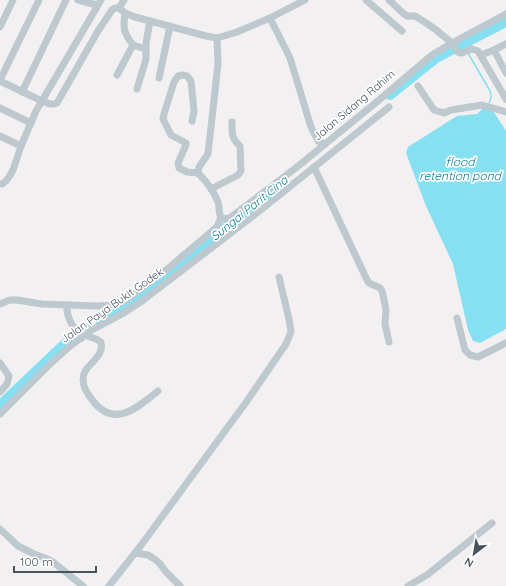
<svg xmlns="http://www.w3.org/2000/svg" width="506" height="586" font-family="Quicksand,sans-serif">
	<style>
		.water { fill: #87e0f1 }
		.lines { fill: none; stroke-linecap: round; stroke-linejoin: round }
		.stream { stroke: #87e0f1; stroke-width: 1.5 }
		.river { stroke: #87e0f1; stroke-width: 10 }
		.minor { stroke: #bdc8cf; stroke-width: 7 }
		.labels { text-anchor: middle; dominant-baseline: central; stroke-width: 3.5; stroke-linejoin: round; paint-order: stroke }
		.street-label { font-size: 11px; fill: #47545e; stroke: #fff }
		.water-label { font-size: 12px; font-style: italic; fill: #077d93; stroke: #fff }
	</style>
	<rect width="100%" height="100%" fill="#f2f0f0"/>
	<path class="water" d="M484 107 492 109 506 131V329L480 343 473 341 468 330 453 264 426 206 406 153 408 147 457 116 477 114Z"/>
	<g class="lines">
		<path class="stream" d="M468 53 490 91 491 96 489 105"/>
		<g class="river">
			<path d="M390 95 436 58 506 22"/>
			<path d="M101 322 129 306 278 185"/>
			<path d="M0 405 69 340 87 329"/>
		</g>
		<g class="minor">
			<path d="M78 0 97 5"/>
			<path d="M366 0 402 31"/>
			<path d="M389 0 404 14 407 16H415L423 21 435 29 452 43 458 52 460 53H462L472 49 478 51 506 99"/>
			<path d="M119 8 125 13 135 17 206 36 217 38 237 32 270 18 305 0"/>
			<path d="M125 13C123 28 123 32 133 45"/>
			<path d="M270 18 290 58 311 127 318 141 325 144"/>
			<path d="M0 27 13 0"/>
			<path d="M494 50 506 73"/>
			<path d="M481 55 494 50 506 44"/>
			<path d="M117 75 133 45 146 49"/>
			<path d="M159 78 170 26"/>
			<path d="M0 80 39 0"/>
			<path d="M0 81 42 101 50 104H54L57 103 98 31 112 10 115 8H119L124 0"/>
			<path d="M418 86 434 110 444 113 451 110 482 105 506 112"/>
			<path d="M137 89 146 59V43L150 21"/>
			<path d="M22 92 66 0"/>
			<path d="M0 108 31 123"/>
			<path d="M192 121 194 111 191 81 187 76 183 75 178 76 174 82 164 114 163 119 171 135 186 143V145L178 163 179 168 187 172 198 173"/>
			<path d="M0 136 21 146"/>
			<path d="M314 167 367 280 369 283 380 288 382 291 386 309 385 324 389 342"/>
			<path d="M0 184H2L6 181 9 177 13 170 21 146 36 111 101 0"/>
			<path d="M211 189 238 175 241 171 240 146C231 138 232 133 232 122"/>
			<path d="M221 217 225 219 231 217 297 167 379 100 432 55 452 43 506 14"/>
			<path d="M223 239 262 209 389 107"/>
			<path d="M0 304 10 300H17L42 304 97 306 115 305 126 300 165 271 217 227"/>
			<path d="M67 305C66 319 74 328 82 338"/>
			<path d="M457 318 465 350 470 355 478 357 506 343"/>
			<path d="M85 335 96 339 101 342C105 359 83 364 83 379 83 387 88 395 93 401 115 429 138 407 158 391"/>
			<path d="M0 363 9 376 7 384 0 392"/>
			<path d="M0 414 48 366 69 347 90 331 122 314 142 301 223 239 217 227 221 217C218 213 220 207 218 202 214 191 206 181 198 173L199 167 208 154 218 64 217 38"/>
			<path d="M0 529 18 546 34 554 47 559 53 562 83 586"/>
			<path d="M135 553 148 555 156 560 161 565 166 572 180 586"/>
			<path d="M109 586 142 544 247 401 286 344 291 332 289 319 279 277"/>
			<path d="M408 586 427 575 492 523"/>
		</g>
	</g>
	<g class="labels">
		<g class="street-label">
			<text transform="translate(354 105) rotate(-40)">Jalan Sidang Rahim</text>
			<text transform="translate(112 305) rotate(-35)">Jalan Paya Bukit Godek</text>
		</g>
		<g class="water-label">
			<text x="460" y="161">flood<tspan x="460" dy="14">retention pond</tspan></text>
			<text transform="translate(249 208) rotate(-39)">Sungai Parit Cina</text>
		</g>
	</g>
	<g transform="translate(474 554) rotate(211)" stroke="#ffffff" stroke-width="3" paint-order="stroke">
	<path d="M0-3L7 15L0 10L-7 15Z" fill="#47545e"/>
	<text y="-6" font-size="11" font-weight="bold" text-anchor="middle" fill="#47545e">N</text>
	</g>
	<path d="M14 566v6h82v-6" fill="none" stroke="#47545e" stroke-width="2"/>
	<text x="20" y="566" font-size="12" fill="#47545e" stroke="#ffffff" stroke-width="3" paint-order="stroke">100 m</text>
</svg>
